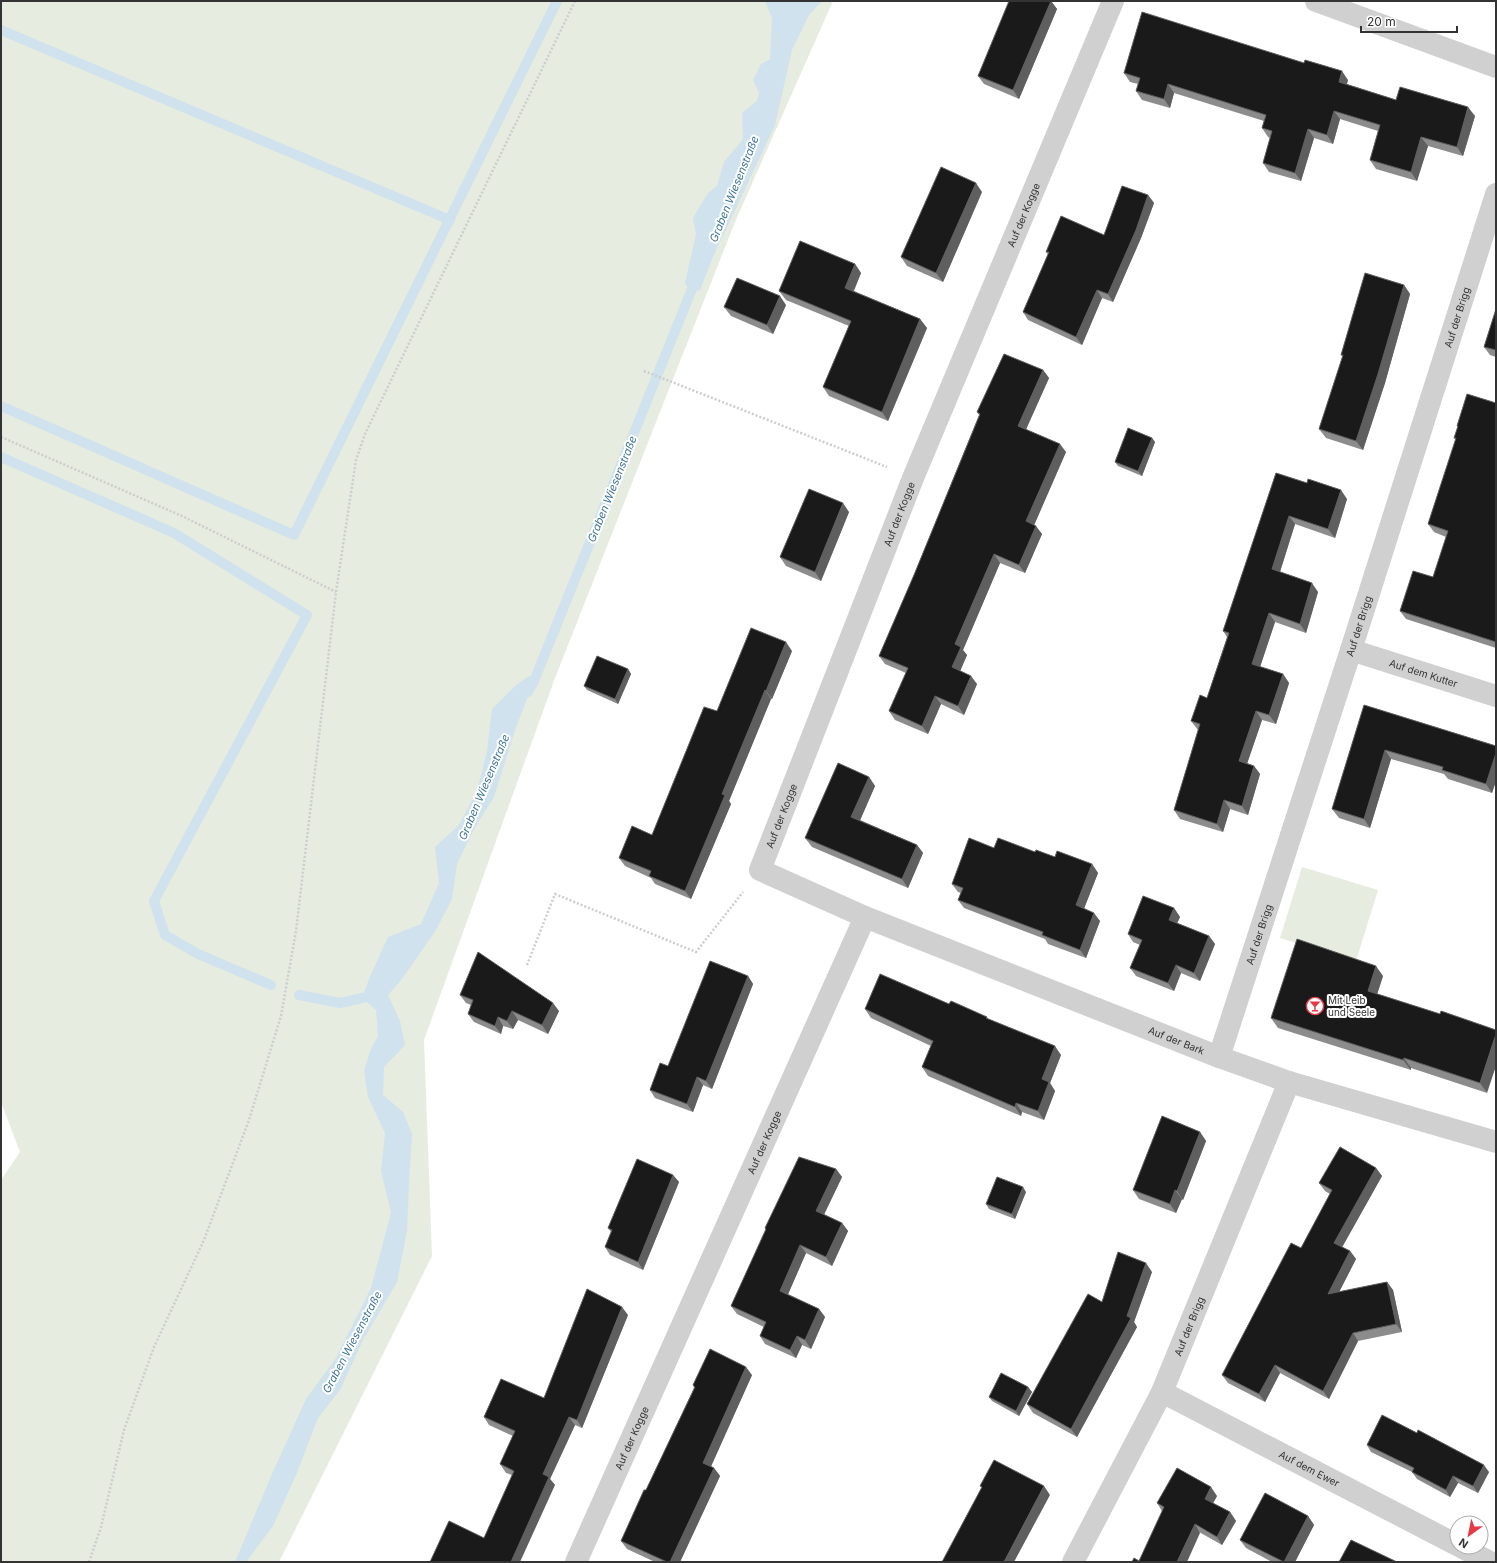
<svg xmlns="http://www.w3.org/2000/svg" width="1497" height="1563" font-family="Inter,sans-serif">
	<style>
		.green { fill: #e6ecdf }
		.water { fill: #cfe2ee }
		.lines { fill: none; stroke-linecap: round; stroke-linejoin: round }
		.stream { stroke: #cfe2ee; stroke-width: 10 }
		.path { stroke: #cdcdcd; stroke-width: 2.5; stroke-dasharray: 2 2; stroke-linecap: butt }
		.minor { stroke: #d0d0d0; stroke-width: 22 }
		.wall { fill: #8c8c8c }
		.shaded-wall { fill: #5f5f5f }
		.building { fill: #1a1a1a; stroke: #5f5f5f }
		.labels { text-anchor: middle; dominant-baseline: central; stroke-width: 4; stroke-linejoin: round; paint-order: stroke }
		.street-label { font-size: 10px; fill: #333; stroke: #fff }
		.poi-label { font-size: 10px; fill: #333; stroke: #fff; text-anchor: start }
		.water-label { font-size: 11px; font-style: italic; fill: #3f7597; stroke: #fff }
	</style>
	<rect width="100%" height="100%" fill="#fff"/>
	<g class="green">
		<path d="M1 1H833L735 222 555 678 424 1040 432 1256 279 1562H1V1180L20 1152 1 1102Z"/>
		<path d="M1302 867 1378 890 1356 961 1280 938Z"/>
	</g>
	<g class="water">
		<path d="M765 1H822L809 15 792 50 775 125 713 257 700 290 691 292 685 283 696 234 693 218 708 193 717 186 724 162 743 139 742 113 757 101 759 93 753 80 761 64 770 59 772 18Z"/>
		<path d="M529 676 534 681 515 730 494 797 474 829 457 864 452 899 436 930 402 979 388 995 400 1021 405 1045 384 1067 383 1095 403 1112 412 1134 409 1184 407 1231 397 1282 363 1340 340 1390 318 1418 296 1475 273 1526 246 1562H235L272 1474 306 1399 336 1358 371 1288 391 1213 381 1171 385 1133 368 1097 364 1071 370 1051 378 1036 376 1010 362 998 369 979 388 937 421 924 439 883 435 847 459 825 477 791 487 751 492 709 515 686Z"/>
	</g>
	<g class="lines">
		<g class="stream">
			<path d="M1 30 450 220"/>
			<path d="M1 406 294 535 557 1"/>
			<path d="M1 457 174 533 307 615 154 901 165 935 198 954 271 985"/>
			<path d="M528 692 534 681 696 279"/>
			<path d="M299 995 340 1003 362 998"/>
		</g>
		<g class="path">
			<path d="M644 371 887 467"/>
			<path d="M1 437 182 516 336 592"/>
			<path d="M527 965 555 894 696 952 743 892"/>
			<path d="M89 1562 101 1527 124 1430 154 1347 204 1240 249 1120 281 1016 296 931 336 592 356 460 365 434 575 1"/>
		</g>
		<g class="minor">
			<path d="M1316 1 1496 67"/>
			<path id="s1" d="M1351 650 1496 696"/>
			<path id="s2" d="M865 917 1219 1057 1289 1082 1496 1142"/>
			<path id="s3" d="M1219 1057 1351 650 1496 194"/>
			<path id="s4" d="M1162 1392 1457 1545"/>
			<path d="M1461 1547 1490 1562"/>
			<path id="s5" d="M576 1562 865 917 760 870 913 478 1113 1"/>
			<path id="s6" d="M1073 1562 1162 1392 1289 1082"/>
		</g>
	</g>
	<g class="wall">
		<path d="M1051 1 1057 9 1019 99 984 84 978 76Z"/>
		<path d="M1124 73 1348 80 1347 84 1396 100 1475 116 1463 156 1428 146 1417 181 1376 169 1370 160 1378 131 1340 119 1333 144 1314 138 1301 181 1269 172 1263 163 1270 138 1268 137 1262 128 1264 121 1174 93 1170 108 1142 100 1136 91 1138 84 1130 82Z"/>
		<path d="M982 192 943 282 907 266 901 257Z"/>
		<path d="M1148 195 1154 203 1141 238 1113 302 1102 298 1082 345 1028 320 1023 312 1048 254 1046 252 1104 235Z"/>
		<path d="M855 264 861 273 854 291 920 319 927 328 888 421 829 396 823 387 849 326 786 300 779 291Z"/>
		<path d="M1404 285 1410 294 1385 383 1363 450 1326 438 1319 429 1343 357 1341 355Z"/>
		<path d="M786 305 773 334 731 316 724 307Z"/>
		<path d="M1496 309V357L1490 355 1484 347Z"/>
		<path d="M1043 370 1049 378 1026 429 1066 452 1034 525 1042 534 1025 573 1000 563 963 650 967 655 960 671 977 684 964 715 941 704 928 734 895 720 889 711 906 673 885 664 879 656 914 575 979 415 977 412Z"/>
		<path d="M1496 403V648L1406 619 1400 611 1433 577 1446 537 1434 532 1428 524 1456 440 1454 438 1458 427 1457 426Z"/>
		<path d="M1152 438 1155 442 1142 476 1118 466 1115 462Z"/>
		<path d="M1276 473 1347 499 1335 538 1295 524 1280 572 1318 592 1306 633 1275 622 1260 667 1283 674 1289 683 1276 724 1262 720 1247 763 1254 766 1260 774 1248 815 1230 809 1223 832 1180 819 1174 810 1198 730 1191 721 1207 698 1227 637 1223 631Z"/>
		<path d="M849 512 821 581 786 566 780 557Z"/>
		<path d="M792 651 772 699H771L729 801 731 804 691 899 655 884 651 878 625 866 619 858 652 835 717 711Z"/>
		<path d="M628 669 631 674 618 704 587 690 584 686Z"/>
		<path d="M1364 705 1496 746V781L1492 793 1448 779 1444 774 1391 759 1370 828 1339 818 1332 809Z"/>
		<path d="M869 777 875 786 860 820 917 845 923 853 908 888 812 847 805 838Z"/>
		<path d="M994 848 1035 852 1055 857 1092 864 1098 873 1084 908 1100 921 1086 958 1048 944 1045 939 964 908 958 900 961 893 958 892 952 884Z"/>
		<path d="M1174 908 1180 917 1177 923 1209 936 1215 944 1200 981 1181 973 1174 991 1136 976 1130 968 1140 945 1133 942 1128 934Z"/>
		<path d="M748 976 753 984 712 1089 703 1085 693 1112 655 1098 650 1090 668 1066Z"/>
		<path d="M1383 976 1377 994 1440 1014 1487 1093 1411 1068V1070L1278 1028 1271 1018Z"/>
		<path d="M460 995 559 1011 548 1034 518 1020 513 1029 503 1026 501 1034 474 1022 468 1014 471 1005 466 1003Z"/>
		<path d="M949 1004 987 1017 988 1019 1061 1055 1050 1083 1055 1091 1044 1120 1022 1112 1021 1116 928 1076 922 1067 931 1046 871 1018 865 1009Z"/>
		<path d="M1200 1132 1206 1141 1183 1200 1182 1199 1176 1213 1139 1199 1133 1190Z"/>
		<path d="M1376 1168 1382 1176 1342 1247 1350 1251 1356 1259 1339 1292 1387 1282 1393 1290 1402 1332 1358 1341 1329 1399 1280 1373 1265 1402 1228 1383 1222 1375 1301 1248 1330 1194 1325 1191 1319 1183Z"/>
		<path d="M836 1169 842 1177 824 1214 842 1223 848 1231 832 1266 806 1253 788 1294 819 1309 825 1317 811 1349 802 1345 796 1358 765 1344 760 1336 764 1327 737 1314 731 1306 766 1230 765 1228Z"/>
		<path d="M673 1175 679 1182 643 1270 610 1255 605 1247 611 1232 608 1228Z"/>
		<path d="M1026 1192 1015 1219 989 1209 986 1204Z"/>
		<path d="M1152 1272 1134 1322 1137 1327 1077 1437 1033 1413 1027 1404 1102 1302Z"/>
		<path d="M628 1315 582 1428 575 1425 550 1479 555 1485 484 1538 512 1475 506 1473 500 1464 513 1436 489 1425 484 1417 544 1398Z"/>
		<path d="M752 1375 711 1466 714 1468 720 1476 680 1562H655L627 1549 621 1541 646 1490 694 1388 693 1385Z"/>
		<path d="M1028 1387 1032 1392 1019 1416 992 1401 989 1397Z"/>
		<path d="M1367 1445 1489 1472 1478 1493 1458 1483 1450 1497 1417 1479 1412 1472 1371 1452Z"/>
		<path d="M1217 1496 1213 1503 1230 1512 1236 1521 1222 1545 1162 1511 1157 1503Z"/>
		<path d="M1308 1516 1314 1525 1295 1562H1272L1246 1548 1240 1540Z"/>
	</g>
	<g class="shaded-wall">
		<path d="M1051 1 1057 9 1019 99 1013 90Z"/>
		<path d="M1342 71 1348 80 1345 90 1339 82Z"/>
		<path d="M1168 84 1174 93 1170 108 1164 99Z"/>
		<path d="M1468 107 1475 116 1463 156 1457 147Z"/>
		<path d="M1334 111 1340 119 1333 144 1327 135Z"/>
		<path d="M1308 129 1314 138 1301 181 1295 173Z"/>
		<path d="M1421 137 1428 146 1417 181 1411 172Z"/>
		<path d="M976 183 982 192 943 282 936 273Z"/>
		<path d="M1148 195 1154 203 1141 238 1113 302 1108 294Z"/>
		<path d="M855 264 861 273 851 297 845 288Z"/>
		<path d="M1404 285 1410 294 1385 383 1363 450 1356 441Z"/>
		<path d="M1097 290 1102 298 1082 345 1076 337Z"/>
		<path d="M780 296 786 305 773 334 767 325Z"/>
		<path d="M920 319 927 328 888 421 882 412Z"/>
		<path d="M1043 370 1049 378 1024 434 1018 426Z"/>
		<path d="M1152 438 1155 442 1142 476 1138 471Z"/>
		<path d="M1060 444 1066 452 1032 530 1026 521Z"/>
		<path d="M1341 490 1347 499 1335 538 1328 529Z"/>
		<path d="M843 503 849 512 821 581 815 572Z"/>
		<path d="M1289 516 1295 524 1278 578 1272 569Z"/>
		<path d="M1036 526 1042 534 1025 573 1019 565Z"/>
		<path d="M994 554 1000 563 963 650 967 655 958 676 952 667 955 644Z"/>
		<path d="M1312 583 1318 592 1306 633 1300 624Z"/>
		<path d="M1269 613 1275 622 1258 673 1252 664Z"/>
		<path d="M786 642 792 651 772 699 766 691Z"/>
		<path d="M628 669 631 674 618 704 615 699Z"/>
		<path d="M1283 674 1289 683 1276 724 1269 715Z"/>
		<path d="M971 676 977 684 964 715 958 706Z"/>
		<path d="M765 690 771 699 729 801 731 804 691 899 685 891 722 794Z"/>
		<path d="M935 696 941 704 928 734 922 726Z"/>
		<path d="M1256 711 1262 720 1245 770 1239 761Z"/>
		<path d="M1385 750 1391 759 1370 828 1364 819Z"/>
		<path d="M1496 753V781L1492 793 1486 784Z"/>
		<path d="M1254 766 1260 774 1248 815 1242 806Z"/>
		<path d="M869 777 875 786 858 825 851 817Z"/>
		<path d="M1224 800 1230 809 1223 832 1217 824Z"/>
		<path d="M917 845 923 853 908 888 902 879Z"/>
		<path d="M1092 864 1098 873 1082 914 1076 905Z"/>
		<path d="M1174 908 1180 917 1175 928 1169 920Z"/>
		<path d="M1094 913 1100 921 1086 958 1080 950Z"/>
		<path d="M1209 936 1215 944 1200 981 1194 973Z"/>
		<path d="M1176 965 1181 973 1174 991 1168 983Z"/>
		<path d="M1376 966 1383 976 1375 1001 1368 991Z"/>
		<path d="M748 976 753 984 712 1089 706 1081Z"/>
		<path d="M553 1003 559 1011 548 1034 542 1025Z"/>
		<path d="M512 1011 518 1020 513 1029 507 1021Z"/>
		<path d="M498 1017 503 1026 501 1034 495 1026Z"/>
		<path d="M1496 1034V1066L1487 1093 1480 1083Z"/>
		<path d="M1055 1046 1061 1055 1050 1083 1055 1091 1044 1120 1038 1111 1042 1079Z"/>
		<path d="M1404 1058 1411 1068V1070L1403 1060Z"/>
		<path d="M697 1077 703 1085 693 1112 687 1104Z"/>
		<path d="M1016 1103 1022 1112 1021 1116 1015 1107Z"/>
		<path d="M1200 1132 1206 1141 1183 1200 1177 1191Z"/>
		<path d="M1376 1168 1382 1176 1340 1251 1334 1243Z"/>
		<path d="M836 1169 842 1177 822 1219 816 1211Z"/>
		<path d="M673 1175 679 1182 643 1270 638 1262Z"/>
		<path d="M1023 1187 1026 1192 1015 1219 1012 1214Z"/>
		<path d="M1175 1190 1182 1199 1176 1213 1170 1204Z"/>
		<path d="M842 1223 848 1231 832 1266 826 1257Z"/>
		<path d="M800 1245 806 1253 786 1299 780 1291Z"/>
		<path d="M1350 1251 1356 1259 1334 1302 1328 1294Z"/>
		<path d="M1146 1263 1152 1272 1134 1322 1137 1327 1077 1437 1071 1429 1127 1316Z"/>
		<path d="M1387 1282 1393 1290 1402 1332 1396 1324Z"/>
		<path d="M622 1307 628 1315 582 1428 577 1420Z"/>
		<path d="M819 1309 825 1317 811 1349 805 1340Z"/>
		<path d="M1353 1333 1358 1341 1329 1399 1323 1391Z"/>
		<path d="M797 1336 802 1345 796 1358 790 1350Z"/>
		<path d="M1275 1365 1280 1373 1265 1402 1259 1394Z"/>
		<path d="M746 1367 752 1375 709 1471 703 1463Z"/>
		<path d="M1028 1387 1032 1392 1019 1416 1016 1411Z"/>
		<path d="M569 1417 575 1425 550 1479 555 1485 520 1562H511L543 1474Z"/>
		<path d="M1484 1465 1489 1472 1478 1493 1473 1486Z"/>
		<path d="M714 1468 720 1476 680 1562H670Z"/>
		<path d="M1453 1476 1458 1483 1450 1497 1446 1490Z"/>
		<path d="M1044 1486 1050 1495 1014 1562H1004Z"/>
		<path d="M1211 1487 1217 1496 1211 1507 1205 1499Z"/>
		<path d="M1230 1512 1236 1521 1222 1545 1217 1537Z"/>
		<path d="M1308 1516 1314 1525 1295 1562H1284Z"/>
		<path d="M1195 1524 1200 1533 1187 1562H1177Z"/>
	</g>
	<g class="building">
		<path d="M1009 1H1051L1013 90 978 76Z"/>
		<path d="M1142 12 1304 63 1305 60 1342 71 1339 82 1396 100 1400 87 1468 107 1457 147 1421 137 1411 172 1370 160 1380 125 1334 111 1327 135 1308 129 1295 173 1263 163 1272 131 1262 128 1266 115 1168 84 1164 99 1136 91 1140 78 1124 73Z"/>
		<path d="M941 167 976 183 936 273 901 257Z"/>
		<path d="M1122 186 1148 195 1136 230 1108 294 1097 290 1076 337 1023 312 1049 252H1046L1061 216 1104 235Z"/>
		<path d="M800 241 855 264 845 288 920 319 882 412 823 387 851 321 779 291Z"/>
		<path d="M1365 273 1404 285 1378 374 1356 441 1319 429 1343 355H1341Z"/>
		<path d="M737 278 780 296 767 325 724 307Z"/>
		<path d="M1496 309V350L1484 347Z"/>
		<path d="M1004 354 1043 370 1018 426 1060 444 1026 521 1036 526 1019 565 994 554 955 644 961 647 952 667 971 676 958 706 935 696 922 726 889 711 908 668 879 656 914 575 980 414 977 412Z"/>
		<path d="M1467 394 1496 403V642L1400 611 1413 571 1433 577 1448 531 1428 524 1456 438H1454L1458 426H1457Z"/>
		<path d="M1128 428 1152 438 1138 471 1115 462Z"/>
		<path d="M1276 473 1307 483 1308 479 1341 490 1328 529 1289 516 1272 569 1312 583 1300 624 1269 613 1252 664 1283 674 1269 715 1256 711 1239 761 1254 766 1242 806 1224 800 1217 824 1174 810 1200 724 1191 721 1200 695 1207 698 1229 633 1223 631Z"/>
		<path d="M809 489 843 503 815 572 780 557Z"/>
		<path d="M751 628 786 642 766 691 765 690 722 794 725 795 685 891 649 876 651 871 619 858 632 826 652 835 704 707 717 711Z"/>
		<path d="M597 656 628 669 615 699 584 686Z"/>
		<path d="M1364 705 1496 746V753L1486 784 1442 770 1443 767 1385 750 1364 819 1332 809Z"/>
		<path d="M838 763 869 777 851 817 917 845 902 879 805 838Z"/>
		<path d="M969 838 994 848 998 838 1035 852 1036 850 1055 857 1057 851 1092 864 1076 905 1094 913 1080 950 1042 935 1043 932 958 900 963 888 952 884Z"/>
		<path d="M1143 896 1174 908 1169 920 1209 936 1194 973 1176 965 1168 983 1130 968 1142 940 1128 934Z"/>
		<path d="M1297 939 1376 966 1368 991 1440 1014 1441 1011 1496 1030V1034L1480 1083 1404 1058 1403 1060 1271 1018Z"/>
		<path d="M478 952 553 1003 542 1025 512 1011 507 1021 498 1017 495 1026 468 1014 473 1000 460 995Z"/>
		<path d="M710 961 748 976 706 1081 697 1077 687 1104 650 1090 660 1063 668 1066Z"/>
		<path d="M880 974 949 1004 951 1001 987 1017 986 1018 1055 1046 1042 1079 1049 1082 1038 1111 1016 1103 1015 1107 922 1067 933 1041 865 1009Z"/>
		<path d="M1162 1116 1200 1132 1177 1191 1175 1190 1170 1204 1133 1190Z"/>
		<path d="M1340 1147 1376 1168 1334 1243 1350 1251 1328 1294 1387 1282 1396 1324 1353 1333 1323 1391 1275 1365 1259 1394 1222 1375 1291 1243 1301 1248 1332 1190 1319 1183Z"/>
		<path d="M799 1157 836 1169 816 1211 842 1223 826 1257 800 1245 780 1291 819 1309 805 1340 797 1336 790 1350 760 1336 766 1322 731 1306 766 1229 765 1228Z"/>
		<path d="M637 1159 673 1175 638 1262 605 1247 612 1230 608 1228Z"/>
		<path d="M997 1177 1023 1187 1012 1214 986 1204Z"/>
		<path d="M1118 1252 1146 1263 1127 1316 1131 1318 1071 1429 1027 1404 1088 1294 1102 1302Z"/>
		<path d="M587 1289 622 1307 577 1420 569 1417 543 1474 549 1477 511 1562H430L449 1521 484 1538 514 1471 500 1464 515 1431 484 1417 501 1379 544 1398Z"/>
		<path d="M710 1349 746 1367 703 1463 714 1468 670 1562H667L621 1541 644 1490H646L695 1387 693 1385Z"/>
		<path d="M1001 1373 1028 1387 1016 1411 989 1397Z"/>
		<path d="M1382 1415 1417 1433 1418 1430 1484 1465 1473 1486 1453 1476 1446 1490 1412 1472 1414 1468 1367 1445Z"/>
		<path d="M994 1460 1044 1486 1004 1562H942L982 1487 980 1486Z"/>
		<path d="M1177 1468 1211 1487 1205 1499 1230 1512 1217 1537 1195 1524 1177 1562H1132L1134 1558 1139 1561 1164 1507 1157 1503Z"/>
		<path d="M1265 1493 1308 1516 1284 1562 1240 1540Z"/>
		<path d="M1351 1540 1397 1562H1339Z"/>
	</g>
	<defs>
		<symbol id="bar-ring" viewBox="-11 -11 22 22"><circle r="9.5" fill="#fff" stroke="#e63946" stroke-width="1.5"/><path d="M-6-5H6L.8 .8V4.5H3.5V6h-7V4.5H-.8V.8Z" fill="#e63946"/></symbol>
	</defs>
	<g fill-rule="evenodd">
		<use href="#bar-ring" x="1305" y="996" width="20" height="20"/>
	</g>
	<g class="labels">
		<g class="street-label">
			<text stroke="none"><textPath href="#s5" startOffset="1528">Auf der Kogge</textPath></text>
			<text stroke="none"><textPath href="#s3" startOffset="777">Auf der Brigg</textPath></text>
			<text stroke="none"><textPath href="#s5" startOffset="1204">Auf der Kogge</textPath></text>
			<text stroke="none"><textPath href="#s3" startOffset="453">Auf der Brigg</textPath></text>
			<text stroke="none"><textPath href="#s1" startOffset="76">Auf dem Kutter</textPath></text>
			<text stroke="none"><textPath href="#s5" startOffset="880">Auf der Kogge</textPath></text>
			<text stroke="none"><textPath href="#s3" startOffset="129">Auf der Brigg</textPath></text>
			<text stroke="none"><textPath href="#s2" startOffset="335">Auf der Bark</textPath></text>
			<text stroke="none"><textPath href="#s5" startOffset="460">Auf der Kogge</textPath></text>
			<text stroke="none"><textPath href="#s6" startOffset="263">Auf der Brigg</textPath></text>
			<text stroke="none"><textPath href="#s5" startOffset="136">Auf der Kogge</textPath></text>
			<text stroke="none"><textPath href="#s4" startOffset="166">Auf dem Ewer</textPath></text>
		</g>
		<g class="poi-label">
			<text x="1328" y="1000">Mit Leib<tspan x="1328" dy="12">und Seele</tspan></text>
		</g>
		<g class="water-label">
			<text transform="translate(734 189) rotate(-68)">Graben Wiesenstraße</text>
			<text transform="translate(612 489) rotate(-68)">Graben Wiesenstraße</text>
			<text transform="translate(484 787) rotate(-67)">Graben Wiesenstraße</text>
			<text transform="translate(352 1342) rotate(-62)">Graben Wiesenstraße</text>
		</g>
	</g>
	<rect width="1497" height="1563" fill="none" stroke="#333333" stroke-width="4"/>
	<g transform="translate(1469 1535) rotate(213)"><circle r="19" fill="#ffffff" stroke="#adadad"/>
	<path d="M0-3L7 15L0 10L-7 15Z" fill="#e63946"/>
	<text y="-6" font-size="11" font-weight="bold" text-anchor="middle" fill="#333333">N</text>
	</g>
	<path d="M1361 26v6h96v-6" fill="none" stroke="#333333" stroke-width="2"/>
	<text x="1367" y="26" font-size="12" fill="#333333" stroke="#ffffff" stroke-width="3" paint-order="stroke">20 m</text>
</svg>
